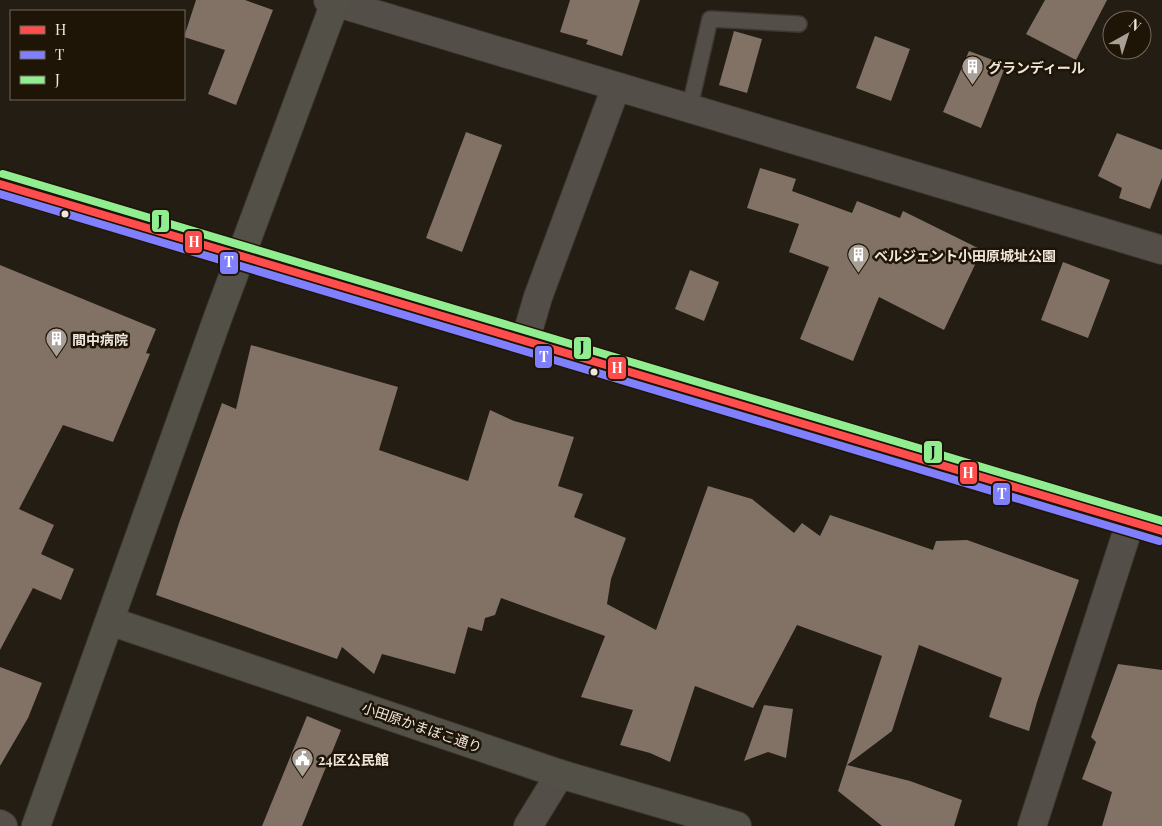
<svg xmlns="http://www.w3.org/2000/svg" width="1162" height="826" font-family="'Playfair Display','Noto Sans JP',serif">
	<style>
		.building { fill: #827165 }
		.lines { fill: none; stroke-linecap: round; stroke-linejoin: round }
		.lane-casing { stroke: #3d3832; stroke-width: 18 }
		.street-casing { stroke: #3d3832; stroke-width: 30 }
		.secondary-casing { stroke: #3d3832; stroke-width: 30 }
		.highway-casing { stroke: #3d3832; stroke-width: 30 }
		.lane { stroke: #534e48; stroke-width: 15 }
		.street { stroke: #534e48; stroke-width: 28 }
		.secondary { stroke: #535147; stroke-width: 28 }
		.highway { stroke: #555847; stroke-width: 28 }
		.bus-1-casing { stroke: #1f1506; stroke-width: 11 }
		.bus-2-casing { stroke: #1f1506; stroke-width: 11 }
		.bus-3-casing { stroke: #1f1506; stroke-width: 11 }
		.bus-1 { stroke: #ff4d4d; stroke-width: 8 }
		.bus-2 { stroke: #8080ff; stroke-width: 8 }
		.bus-3 { stroke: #90ee90; stroke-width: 8 }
		.bus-dot { fill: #efe7dd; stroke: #1f1506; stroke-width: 2 }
		.labels { text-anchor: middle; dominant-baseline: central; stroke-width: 5; stroke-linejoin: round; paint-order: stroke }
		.poi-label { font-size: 14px; font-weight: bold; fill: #efe7dd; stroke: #1f1506; text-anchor: start }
		.street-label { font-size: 14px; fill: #efe7dd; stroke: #1f1506 }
		.line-badge { stroke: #1f1506; stroke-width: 2 }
		.badge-label { font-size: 14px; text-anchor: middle; font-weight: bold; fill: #fff }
		.pale-badge-label { font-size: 14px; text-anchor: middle; font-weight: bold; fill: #111 }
	</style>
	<rect width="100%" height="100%" fill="#231d14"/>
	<g class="building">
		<path d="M196 0H245L273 10 236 105 208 94 225 50 184 37Z"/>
		<path d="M570 0H640L622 56 586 44 588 40 560 32Z"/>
		<path d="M1045 0H1107L1076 60 1026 34Z"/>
		<path d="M734 31 762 39 747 93 719 85Z"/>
		<path d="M875 36 910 49 891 101 856 88Z"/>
		<path d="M969 51 1006 65 981 128 943 112Z"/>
		<path d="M466 132 502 145 462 252 426 238Z"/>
		<path d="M1117 133 1162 150V178L1150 209 1119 198 1122 188 1098 176Z"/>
		<path d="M760 168 796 179 792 191 852 213 857 201 900 218 903 211 982 250 944 330 879 297 853 361 800 339 829 267 789 252 799 224 747 208Z"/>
		<path d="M1063 262 1110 280 1088 338 1041 320Z"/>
		<path d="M0 265 156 329 146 353 150 354 113 442 63 425 19 509 54 525 41 554 74 569 61 600 33 588 0 650Z"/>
		<path d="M690 270 719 282 704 321 675 309Z"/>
		<path d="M251 345 398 387 379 450 468 481 490 410 514 421 574 437 558 486 583 494 574 517 626 538 611 579 607 604 656 630 708 486 752 499 794 533 802 523 820 536 830 515 933 550 936 541 967 540 1079 580 1037 702 1029 731 989 717 1002 678 919 645 892 731 847 765 910 781 962 800 954 826H882L838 791 882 656 797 625 753 708 695 686 670 762 650 753 620 745 633 710 581 697 605 636 501 598 495 615 485 618 482 631 468 627 455 674 382 654 374 674 342 647 337 659 156 595 179 523 222 403 236 409Z"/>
		<path d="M1118 664 1162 670V826H1102L1112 792 1082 779 1096 742 1091 737Z"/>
		<path d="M0 667 42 683 28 718 0 766Z"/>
		<path d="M764 705 793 709 786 758 768 752 744 761Z"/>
		<path d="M307 716 341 730 302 826H262Z"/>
	</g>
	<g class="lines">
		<defs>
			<path id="lane" d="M690 106 710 19 799 24"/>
			<g id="street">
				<path d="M328 0 1162 250"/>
				<path d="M525 341 538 297 616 87"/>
				<path d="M0 824 3 826"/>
				<path d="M528 826 560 774"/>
				<path d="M1032 826 1130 523"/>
			</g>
			<g id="secondary">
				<path d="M110 621 560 774 737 826"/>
				<path d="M36 826 218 317 336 0"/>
			</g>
			<path id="highway" d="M0 184 1162 531"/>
		</defs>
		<use href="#lane" class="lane-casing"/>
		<use href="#street" class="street-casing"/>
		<use href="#secondary" class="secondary-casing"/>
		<use href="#highway" class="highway-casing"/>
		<use href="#lane" class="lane"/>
		<use href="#street" class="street"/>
		<use href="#secondary" class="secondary"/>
		<use href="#highway" class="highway"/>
		<defs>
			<path id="bus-1" d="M0 184 1162 531"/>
			<path id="bus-2" d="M0 194 1159 541"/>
			<path id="bus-3" d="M3 174 1162 521"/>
		</defs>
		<use href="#bus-1" class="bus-1-casing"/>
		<use href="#bus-2" class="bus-2-casing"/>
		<use href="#bus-3" class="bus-3-casing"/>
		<use href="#bus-1" class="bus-1"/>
		<use href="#bus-2" class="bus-2"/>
		<use href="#bus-3" class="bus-3"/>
	</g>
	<defs>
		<symbol id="building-pin" viewBox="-11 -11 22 30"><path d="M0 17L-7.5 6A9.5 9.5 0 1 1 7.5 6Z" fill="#a8a097" stroke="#1f1506"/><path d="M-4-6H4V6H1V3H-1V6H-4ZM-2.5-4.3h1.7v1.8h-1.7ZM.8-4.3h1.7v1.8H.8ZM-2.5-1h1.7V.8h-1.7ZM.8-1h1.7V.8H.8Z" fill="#fff"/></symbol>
		<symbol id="civic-pin" viewBox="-11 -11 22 30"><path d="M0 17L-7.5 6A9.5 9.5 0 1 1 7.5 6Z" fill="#a8a097" stroke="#1f1506"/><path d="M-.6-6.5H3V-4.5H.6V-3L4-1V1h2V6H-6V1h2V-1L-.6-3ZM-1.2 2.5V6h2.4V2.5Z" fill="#fff"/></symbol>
	</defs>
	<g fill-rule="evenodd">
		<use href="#building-pin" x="960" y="54" width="25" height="34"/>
		<use href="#building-pin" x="846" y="242" width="25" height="34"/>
		<use href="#building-pin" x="44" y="326" width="25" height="34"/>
		<use href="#civic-pin" x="290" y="746" width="25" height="34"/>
	</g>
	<g class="bus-dot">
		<circle cx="65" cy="214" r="4.5"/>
		<circle cx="594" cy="372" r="4.5"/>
	</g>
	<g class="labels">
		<g class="poi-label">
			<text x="988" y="67">グランディール</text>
			<text x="874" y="255">ベルジェント小田原城址公園</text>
			<text x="72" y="339">間中病院</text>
			<text x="318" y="759">24区公民館</text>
		</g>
		<g class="street-label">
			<text transform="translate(422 727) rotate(19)">小田原かまぼこ通り</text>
		</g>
	</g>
	<g class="line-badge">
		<rect x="151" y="209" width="19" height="24" rx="5" fill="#90ee90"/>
		<rect x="184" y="230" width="19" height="24" rx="5" fill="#ff4d4d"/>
		<rect x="219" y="251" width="20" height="24" rx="5" fill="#8080ff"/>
		<rect x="573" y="336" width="19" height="24" rx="5" fill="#90ee90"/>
		<rect x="534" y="345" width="19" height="24" rx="5" fill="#8080ff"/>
		<rect x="607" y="356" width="20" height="24" rx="5" fill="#ff4d4d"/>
		<rect x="923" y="440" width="20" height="24" rx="5" fill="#90ee90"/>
		<rect x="959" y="461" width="19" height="24" rx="5" fill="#ff4d4d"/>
		<rect x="992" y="482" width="19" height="24" rx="5" fill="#8080ff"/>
	</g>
	<g class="badge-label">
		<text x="194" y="247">H</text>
		<text x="229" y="267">T</text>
		<text x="544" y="362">T</text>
		<text x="617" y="373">H</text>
		<text x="968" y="478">H</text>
		<text x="1002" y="499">T</text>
	</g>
	<g class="pale-badge-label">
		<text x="160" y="226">J</text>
		<text x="582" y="352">J</text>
		<text x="933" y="457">J</text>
	</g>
	<rect x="10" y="10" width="175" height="90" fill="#1f1506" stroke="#72695c"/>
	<rect x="20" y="26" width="25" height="8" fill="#ff4d4d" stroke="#72695c"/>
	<text x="55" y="35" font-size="15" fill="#efe7dd">H</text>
	<rect x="20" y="51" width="25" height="8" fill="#8080ff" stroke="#72695c"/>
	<text x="55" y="60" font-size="15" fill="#efe7dd">T</text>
	<rect x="20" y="76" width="25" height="8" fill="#90ee90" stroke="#72695c"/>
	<text x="55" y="85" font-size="15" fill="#efe7dd">J</text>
	<g transform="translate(1127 35) rotate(39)"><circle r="24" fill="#1f1506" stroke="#72695c"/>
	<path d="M0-4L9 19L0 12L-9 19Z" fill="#a8a097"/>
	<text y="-8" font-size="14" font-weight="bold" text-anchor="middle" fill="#efe7dd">N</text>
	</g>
</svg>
